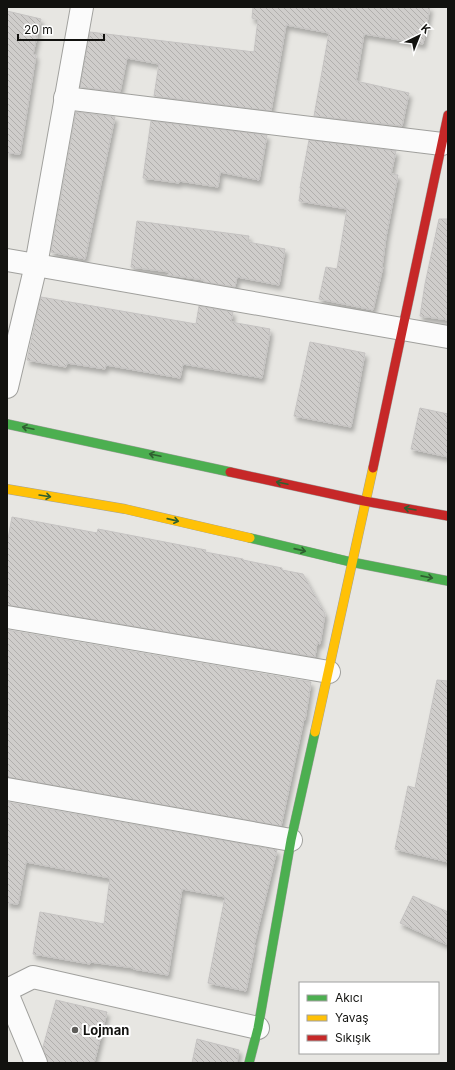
<svg xmlns="http://www.w3.org/2000/svg" width="455" height="1070" font-family="Inter,sans-serif">
	<style>
		.building { fill: url(#building-back-hatch); stroke: #c5c3c2; filter: url(#shadow) }
		.lines { fill: none; stroke-linecap: round; stroke-linejoin: round }
		.street-casing { stroke: #a0a09d; stroke-width: 24 }
		.fast-casing { stroke: #a0a09d; stroke-width: 10 }
		.slow-casing { stroke: #a0a09d; stroke-width: 10 }
		.jam-casing { stroke: #a0a09d; stroke-width: 10 }
		.street { stroke: #fbfbfb; stroke-width: 22 }
		.fast { stroke: #4caf50; stroke-width: 9 }
		.slow { stroke: #ffc107; stroke-width: 9 }
		.jam { stroke: #c62828; stroke-width: 9 }
		.oneway { stroke: #2f6030 }
		.poi-dot { fill: #5d5c59; stroke: #fff; stroke-width: 1.5 }
		.labels { text-anchor: middle; dominant-baseline: central; stroke-width: 4; stroke-linejoin: round; paint-order: stroke }
		.poi-label { font-size: 13px; font-weight: bold; fill: #12120f; stroke: #fff; text-anchor: start }
	</style>
	<defs>
		<pattern id="building-back-hatch" width="6" height="6" patternUnits="userSpaceOnUse"><rect width="6" height="6" fill="#cfcdcb"/><path d="M-1 5l2 2M0 0l6 6M5-1l2 2" fill="none" stroke="#b1afad"/></pattern>
		<filter id="shadow"><feDropShadow dx="2.5" dy="4.5" stdDeviation="2" flood-color="#0004"/></filter>
	</defs>
	<rect width="100%" height="100%" fill="#e7e6e2"/>
	<g class="building">
		<path d="M253 7H430L423 44 364 34 356 81 409 93 402 126 314 116 329 33 286 25 271 111 154 96 159 64 127 58 120 92 80 87 90 32 254 52 258 20 252 18Z"/>
		<path d="M7 11 41 19 33 54 36 55 20 154 7 153Z"/>
		<path d="M76 112 115 117 85 259 51 252Z"/>
		<path d="M151 121 267 135 259 180 220 172 218 187 179 181V183L143 178Z"/>
		<path d="M309 140 396 151 391 174 398 175 386 237 382 267H383L373 310 319 299 326 267 337 269 347 209 299 201 301 188H300Z"/>
		<path d="M439 219H448V320L420 316 425 284Z"/>
		<path d="M137 221 249 236 248 242 285 249 279 285 237 277 235 287 204 282V280L168 275 169 272 131 267Z"/>
		<path d="M41 297 196 324 199 306 233 312 231 322 270 329 269 333H270L262 378 183 364 180 378 106 365 105 369 67 363 66 367 27 360Z"/>
		<path d="M310 342 365 353 351 427 294 416Z"/>
		<path d="M420 408 448 414V457L411 449Z"/>
		<path d="M12 517 97 533 98 529 206 550 205 552 243 559V560L282 568V570L303 574 325 614 320 644 317 643 315 657 7 605V544Z"/>
		<path d="M7 630 311 682 305 720 304 719 281 826 7 777Z"/>
		<path d="M437 680 448 681V862L395 849 408 786 415 788Z"/>
		<path d="M7 802 277 850 254 945H255L246 991 208 983 225 897 182 889 168 975 133 969 134 968 90 962V964L33 954 40 912 104 924 110 878 26 862 18 904 7 903Z"/>
		<path d="M413 896 448 912V945L400 923Z"/>
		<path d="M56 1000 107 1012 94 1063H48L43 1047Z"/>
		<path d="M197 1039 239 1050 237 1063H192Z"/>
	</g>
	<g class="lines">
		<defs>
			<g id="street">
				<path d="M65 98 442 144"/>
				<path d="M7 260 448 337"/>
				<path d="M7 387 36 265 82 7"/>
				<path d="M7 617 329 672"/>
				<path d="M7 789 291 840"/>
				<path d="M7 990 33 977 258 1028"/>
				<path d="M7 993 36 1063"/>
			</g>
			<g id="fast">
				<path d="M7 424 230 472"/>
				<path d="M250 538 351 562 448 581"/>
				<path d="M249 1063 258 1028 291 840 315 732"/>
			</g>
			<g id="slow">
				<path d="M7 489 125 509 250 538"/>
				<path d="M315 732 373 468"/>
			</g>
			<g id="jam">
				<path d="M373 468 448 115"/>
				<path d="M230 472 364 501 448 516"/>
			</g>
		</defs>
		<use href="#street" class="street-casing"/>
		<use href="#fast" class="fast-casing"/>
		<use href="#slow" class="slow-casing"/>
		<use href="#jam" class="jam-casing"/>
		<use href="#street" class="street"/>
		<use href="#fast" class="fast"/>
		<use href="#slow" class="slow"/>
		<use href="#jam" class="jam"/>
	</g>
	<defs><path id="oneway-shaft" d="M-6 0H5M1.5-3L5.5 0L1.5 3" fill="none" stroke-width="1.6" stroke-linecap="round" stroke-linejoin="round"/></defs>
	<g class="oneway">
		<use href="#oneway-shaft" transform="translate(28 428) rotate(-168)"/>
		<use href="#oneway-shaft" transform="translate(155 455) rotate(-168)"/>
		<use href="#oneway-shaft" transform="translate(282 483) rotate(-168)"/>
		<use href="#oneway-shaft" transform="translate(45 496) rotate(9)"/>
		<use href="#oneway-shaft" transform="translate(410 509) rotate(-170)"/>
		<use href="#oneway-shaft" transform="translate(173 520) rotate(13)"/>
		<use href="#oneway-shaft" transform="translate(300 550) rotate(13)"/>
		<use href="#oneway-shaft" transform="translate(427 577) rotate(11)"/>
	</g>
	<circle class="poi-dot" cx="75" cy="1030" r="4"/>
	<g class="labels">
		<g class="poi-label">
			<text x="83" y="1030">Lojman</text>
		</g>
	</g>
	<rect width="455" height="1070" fill="none" stroke="#12120f" stroke-width="16"/>
	<rect x="299" y="982" width="140" height="72" fill="#ffffff" stroke="#a0a09f"/>
	<rect x="307" y="995" width="20" height="6" fill="#4caf50" stroke="#a0a09f"/>
	<text x="335" y="1002" font-size="12" fill="#12120f">Akıcı</text>
	<rect x="307" y="1015" width="20" height="6" fill="#ffc107" stroke="#a0a09f"/>
	<text x="335" y="1022" font-size="12" fill="#12120f">Yavaş</text>
	<rect x="307" y="1035" width="20" height="6" fill="#c62828" stroke="#a0a09f"/>
	<text x="335" y="1042" font-size="12" fill="#12120f">Sıkışık</text>
	<g transform="translate(419 36) rotate(43)" stroke="#ffffff" stroke-width="3" paint-order="stroke">
	<path d="M0-3L7 15L0 10L-7 15Z" fill="#12120f"/>
	<text y="-6" font-size="11" font-weight="bold" text-anchor="middle" fill="#12120f">K</text>
	</g>
	<path d="M18 34v6h86v-6" fill="none" stroke="#12120f" stroke-width="2"/>
	<text x="24" y="34" font-size="12" fill="#12120f" stroke="#ffffff" stroke-width="3" paint-order="stroke">20 m</text>
</svg>
